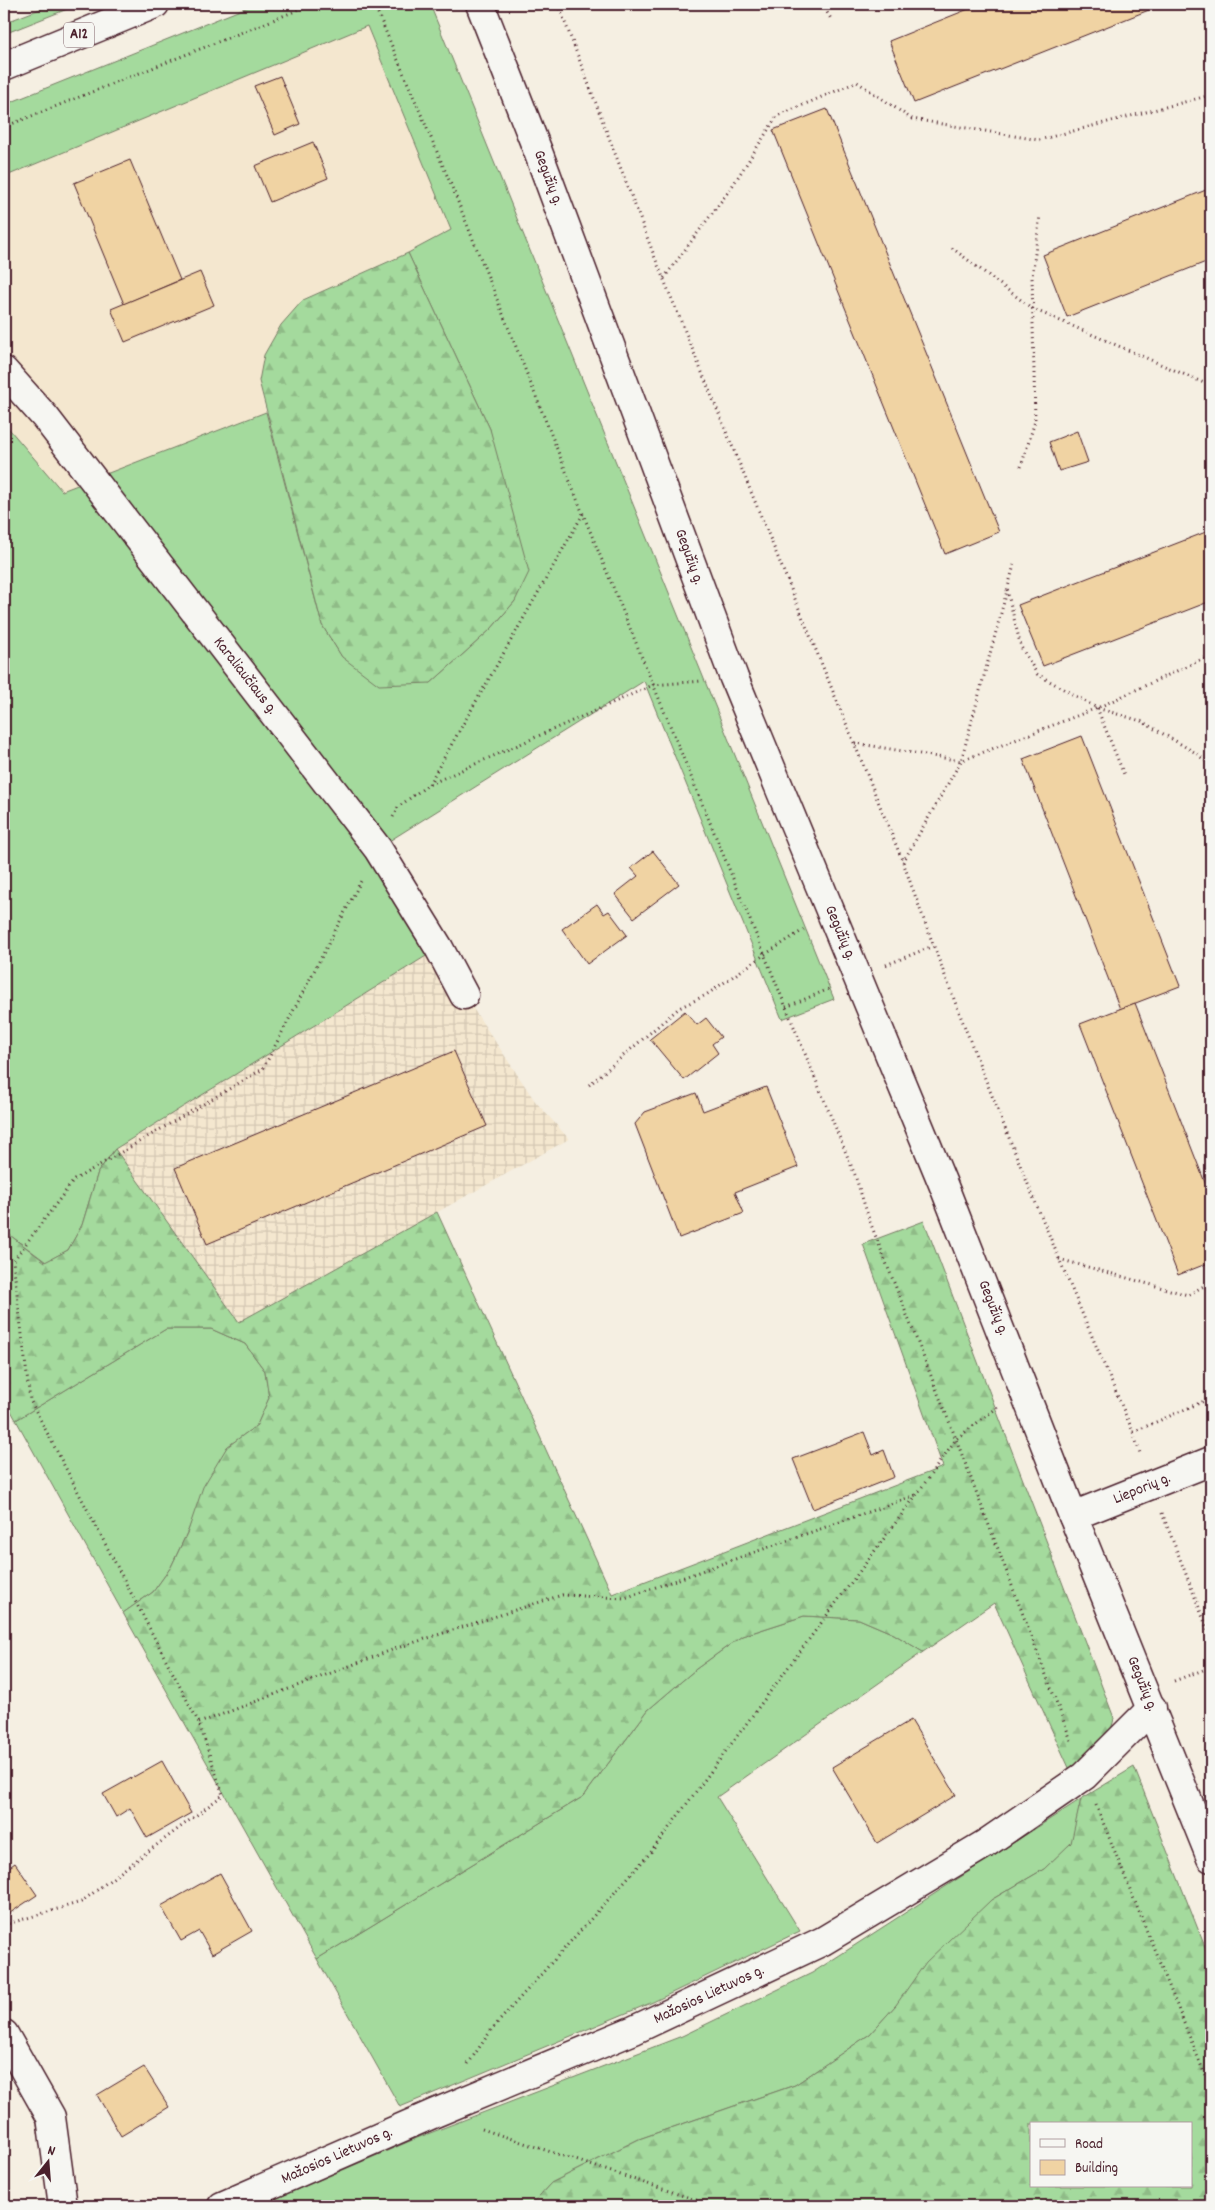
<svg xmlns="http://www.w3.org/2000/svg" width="1215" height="2210" font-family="Dekko,sans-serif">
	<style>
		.built { fill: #f4e7cf }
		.industrial { fill: url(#industrial-grid) }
		.grass { fill: #a4da9d; stroke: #777c64 }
		.forest { fill: url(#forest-firs); stroke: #777c64; fill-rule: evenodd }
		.building { fill: #f0d3a3; stroke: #4a1f2b }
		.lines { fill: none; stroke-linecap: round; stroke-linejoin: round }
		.minor-casing { stroke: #4a1f2b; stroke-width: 31 }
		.major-casing { stroke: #4a1f2b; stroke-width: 31 }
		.highway-casing { stroke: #4a1f2b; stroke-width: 31 }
		.path { stroke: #4a1f2b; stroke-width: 3; stroke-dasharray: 1 4; stroke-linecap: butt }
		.minor { stroke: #f6f6f2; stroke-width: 28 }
		.major { stroke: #f6f6f2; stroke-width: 28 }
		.highway { stroke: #f6f6f2; stroke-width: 28 }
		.labels { text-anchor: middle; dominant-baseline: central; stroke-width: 4; stroke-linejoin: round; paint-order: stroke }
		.shield { fill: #f6f6f2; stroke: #7e6067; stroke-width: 1 }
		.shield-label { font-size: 15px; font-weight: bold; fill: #4a1f2b }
		.street-label { font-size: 16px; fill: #4a1f2b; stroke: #f6f6f2 }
	</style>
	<defs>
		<pattern id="industrial-grid" width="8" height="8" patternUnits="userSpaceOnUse" patternTransform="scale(1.25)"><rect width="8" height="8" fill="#f4e7cf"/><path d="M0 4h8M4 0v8" fill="none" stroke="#d3c6b2"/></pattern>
		<pattern id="forest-firs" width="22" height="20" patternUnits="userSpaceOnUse" patternTransform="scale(1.25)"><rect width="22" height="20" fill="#a4da9d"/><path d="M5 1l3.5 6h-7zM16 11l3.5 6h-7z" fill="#8fbb87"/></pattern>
	</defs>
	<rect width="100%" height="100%" fill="#f5efe2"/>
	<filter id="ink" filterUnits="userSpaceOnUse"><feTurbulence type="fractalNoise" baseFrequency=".02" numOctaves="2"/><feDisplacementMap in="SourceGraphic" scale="10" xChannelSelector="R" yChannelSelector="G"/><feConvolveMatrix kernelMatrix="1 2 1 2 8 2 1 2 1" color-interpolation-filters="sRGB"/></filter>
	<g filter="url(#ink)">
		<path class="built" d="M367 26 451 230 408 253 302 300 259 381 266 412 62 491 4 423V177Z"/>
		<path class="industrial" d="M439 948 464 995 521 1080 535 1101 569 1139 239 1322 115 1149Z"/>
		<g class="grass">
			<path d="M53 4H80L4 34V23Z"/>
			<path d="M255 4H429L431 7 834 999 782 1019 644 681 378 848 439 948 115 1149 98 1172 82 1225 68 1250 46 1262 7 1233 4 1226V423L62 491 266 412 322 625 342 657 431 683 491 629 515 601 490 429 408 253 451 230 367 26 4 177V105Z"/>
			<path d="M166 1329H211L245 1344 265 1371 269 1398 257 1425 227 1447 171 1567 153 1592 123 1613 16 1420Z"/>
			<path d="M804 1616 859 1619 894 1634 923 1652 717 1797 800 1931 653 2002 400 2107 317 1959 584 1796 648 1710 696 1669 742 1636Z"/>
			<path d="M1081 1799 1072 1843 1044 1869 991 1900 870 2034 795 2085 639 2139 551 2183 530 2206H259L417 2138 682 2036 812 1973Z"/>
		</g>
		<g class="forest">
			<path d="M408 253 490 429 529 572 515 601 491 629 431 683 379 685 342 657 322 625 259 381 264 355 281 325 303 300Z"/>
			<path d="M115 1149 239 1322 437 1212 612 1594 943 1467 863 1244 924 1221 1114 1718C1111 1741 1087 1755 1070 1770L994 1603 923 1652 894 1634 859 1619 804 1616 742 1636 696 1669 648 1710 584 1796 317 1959 123 1613 153 1592 171 1567 188 1531 203 1487 227 1447 257 1425 269 1398 265 1371 245 1344 211 1329H166L16 1420 4 1398V1226L7 1233 45 1262 68 1250 82 1225 98 1172Z"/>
			<path d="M1134 1767 1211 1962V2206H530L551 2183 639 2139 795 2085 870 2034 896 2005 926 1962 991 1900 1044 1869 1071 1843 1081 1799ZM1031 2124H1191V2186H1031Z"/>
		</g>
		<g class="building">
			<path d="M981 4H1164L914 103 889 41Z"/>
			<path d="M280 76 300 124 275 135 254 86Z"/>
			<path d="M827 109 999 532 945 554 773 130Z"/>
			<path d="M313 142 328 178 270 202 255 166Z"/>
			<path d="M130 160 180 280 124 304 74 183Z"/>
			<path d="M1211 188V260L1067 317 1043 255Z"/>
			<path d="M200 272 214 305 125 342 111 309Z"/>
			<path d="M1077 431 1088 462 1059 471 1049 442Z"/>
			<path d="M1211 530V601L1043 666 1018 605Z"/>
			<path d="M1082 736 1180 986 1120 1009 1023 759Z"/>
			<path d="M653 851 679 884 634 918 615 894 638 876 631 868Z"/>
			<path d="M597 904 604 914 609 911 627 935 587 964 562 929Z"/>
			<path d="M1135 1003 1211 1198V1262L1178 1275 1080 1024Z"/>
			<path d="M685 1011 697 1025 706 1018 721 1037 712 1044 718 1053 684 1080 650 1039Z"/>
			<path d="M454 1051 487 1126 207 1244 175 1168Z"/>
			<path d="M766 1087 798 1167 735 1192 744 1213 679 1238 635 1124 645 1112 696 1093 703 1111Z"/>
			<path d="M864 1432 873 1455 884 1450 894 1477 813 1509 793 1459Z"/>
			<path d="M911 1720 956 1795 877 1843 832 1767Z"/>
			<path d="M162 1761 191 1813 147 1838 130 1808 116 1817 103 1794Z"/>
			<path d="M15 1863 37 1895 4 1917V1871Z"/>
			<path d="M220 1873 252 1931 212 1954 199 1931 181 1941 161 1906Z"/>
			<path d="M144 2067 169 2107 121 2136 97 2095Z"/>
		</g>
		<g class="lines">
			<defs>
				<g id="minor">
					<path d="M4 371 45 417 378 849 439 948 464 995"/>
					<path d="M1073 1516 1211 1461"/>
					<path d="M4 2034 51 2117 63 2206"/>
					<path d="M222 2206 435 2113 634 2030 823 1941 985 1844 1084 1776 1152 1708"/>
				</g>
				<path id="major" d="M480 4 537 149 734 678 943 1184 1073 1516 1211 1858"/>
				<path id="highway" d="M4 66 155 4"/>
			</defs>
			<use href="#minor" class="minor-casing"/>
			<use href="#major" class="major-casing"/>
			<use href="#highway" class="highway-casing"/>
			<g class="path">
				<path d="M374 4 452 187 583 514 855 1175 870 1222 956 1439 1072 1743"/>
				<path d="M558 4 655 258 903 862C972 1055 1052 1244 1133 1432L1141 1456"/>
				<path d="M822 4 831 19"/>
				<path d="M860 6V4"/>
				<path d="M4 127 313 4"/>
				<path d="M952 248 1033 309 1211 386"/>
				<path d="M664 278 731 188 777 116 857 82 912 119 1039 140 1211 95"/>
				<path d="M1021 467 1035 421 1032 277 1040 215"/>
				<path d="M1007 590 1021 647 1037 674 1097 708 1141 721 1196 753 1211 766"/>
				<path d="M1097 708 1125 777"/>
				<path d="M855 743 961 761 1014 565"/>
				<path d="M429 784 583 514"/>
				<path d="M393 817 398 807 428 785 653 685 702 681"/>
				<path d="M903 862 961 761 1097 708 1211 655"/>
				<path d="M886 965 933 946"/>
				<path d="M786 1007 829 989"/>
				<path d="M589 1085 679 1008 706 995 764 955 805 929"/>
				<path d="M1059 1259 1188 1295 1211 1282"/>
				<path d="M1133 1432 1211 1398"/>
				<path d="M1162 1513 1211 1638"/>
				<path d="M1174 1681 1211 1667"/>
				<path d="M199 1723 397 1648 562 1595 625 1598 916 1495"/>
				<path d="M1096 1805 1211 2090"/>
				<path d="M4 1925 81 1902 223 1795 199 1723 30 1400 13 1261 74 1180 263 1069 361 881"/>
				<path d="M468 2064 492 2029 651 1852 917 1494 956 1439 998 1407"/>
				<path d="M482 2129 714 2206"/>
			</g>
			<use href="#minor" class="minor"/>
			<use href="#major" class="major"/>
			<use href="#highway" class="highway"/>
		</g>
	</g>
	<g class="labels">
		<rect class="shield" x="64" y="22.5" width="30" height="25" rx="4"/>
		<g class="shield-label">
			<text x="79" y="35">A12</text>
		</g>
		<g class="street-label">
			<text transform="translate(548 178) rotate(69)">Gegužių g.</text>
			<text transform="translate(689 557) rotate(70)">Gegužių g.</text>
			<text transform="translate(245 676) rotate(52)">Karaliaučiaus g.</text>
			<text transform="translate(840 933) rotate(67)">Gegužių g.</text>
			<text transform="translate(993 1308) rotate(68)">Gegužių g.</text>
			<text transform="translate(1142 1489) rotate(-22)">Lieporių g.</text>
			<text transform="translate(1142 1684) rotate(68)">Gegužių g.</text>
			<text transform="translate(709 1995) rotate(-25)">Mažosios Lietuvos g.</text>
			<text transform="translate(337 2156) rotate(-24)">Mažosios Lietuvos g.</text>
		</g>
	</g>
	<rect width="1215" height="2210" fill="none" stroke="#f6f6f2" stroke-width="20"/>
	<rect x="10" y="10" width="1195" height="2190" fill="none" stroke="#4a1f2b" stroke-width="2" filter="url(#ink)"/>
	<rect x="1030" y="2122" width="162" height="65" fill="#f6f6f2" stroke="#b1a0a2"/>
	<rect x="1040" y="2139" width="25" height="8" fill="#f6f6f2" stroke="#b1a0a2"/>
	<text x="1075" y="2148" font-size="15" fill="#4a1f2b">Road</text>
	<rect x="1040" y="2160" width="25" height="15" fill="#f0d3a3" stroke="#b1a0a2"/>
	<text x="1075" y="2172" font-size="15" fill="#4a1f2b">Building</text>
	<g transform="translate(48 2162) rotate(17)" stroke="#f6f6f2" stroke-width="4" paint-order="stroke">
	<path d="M0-4L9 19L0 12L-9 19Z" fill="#4a1f2b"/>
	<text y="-8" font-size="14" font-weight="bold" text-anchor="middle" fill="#4a1f2b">N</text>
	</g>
</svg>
